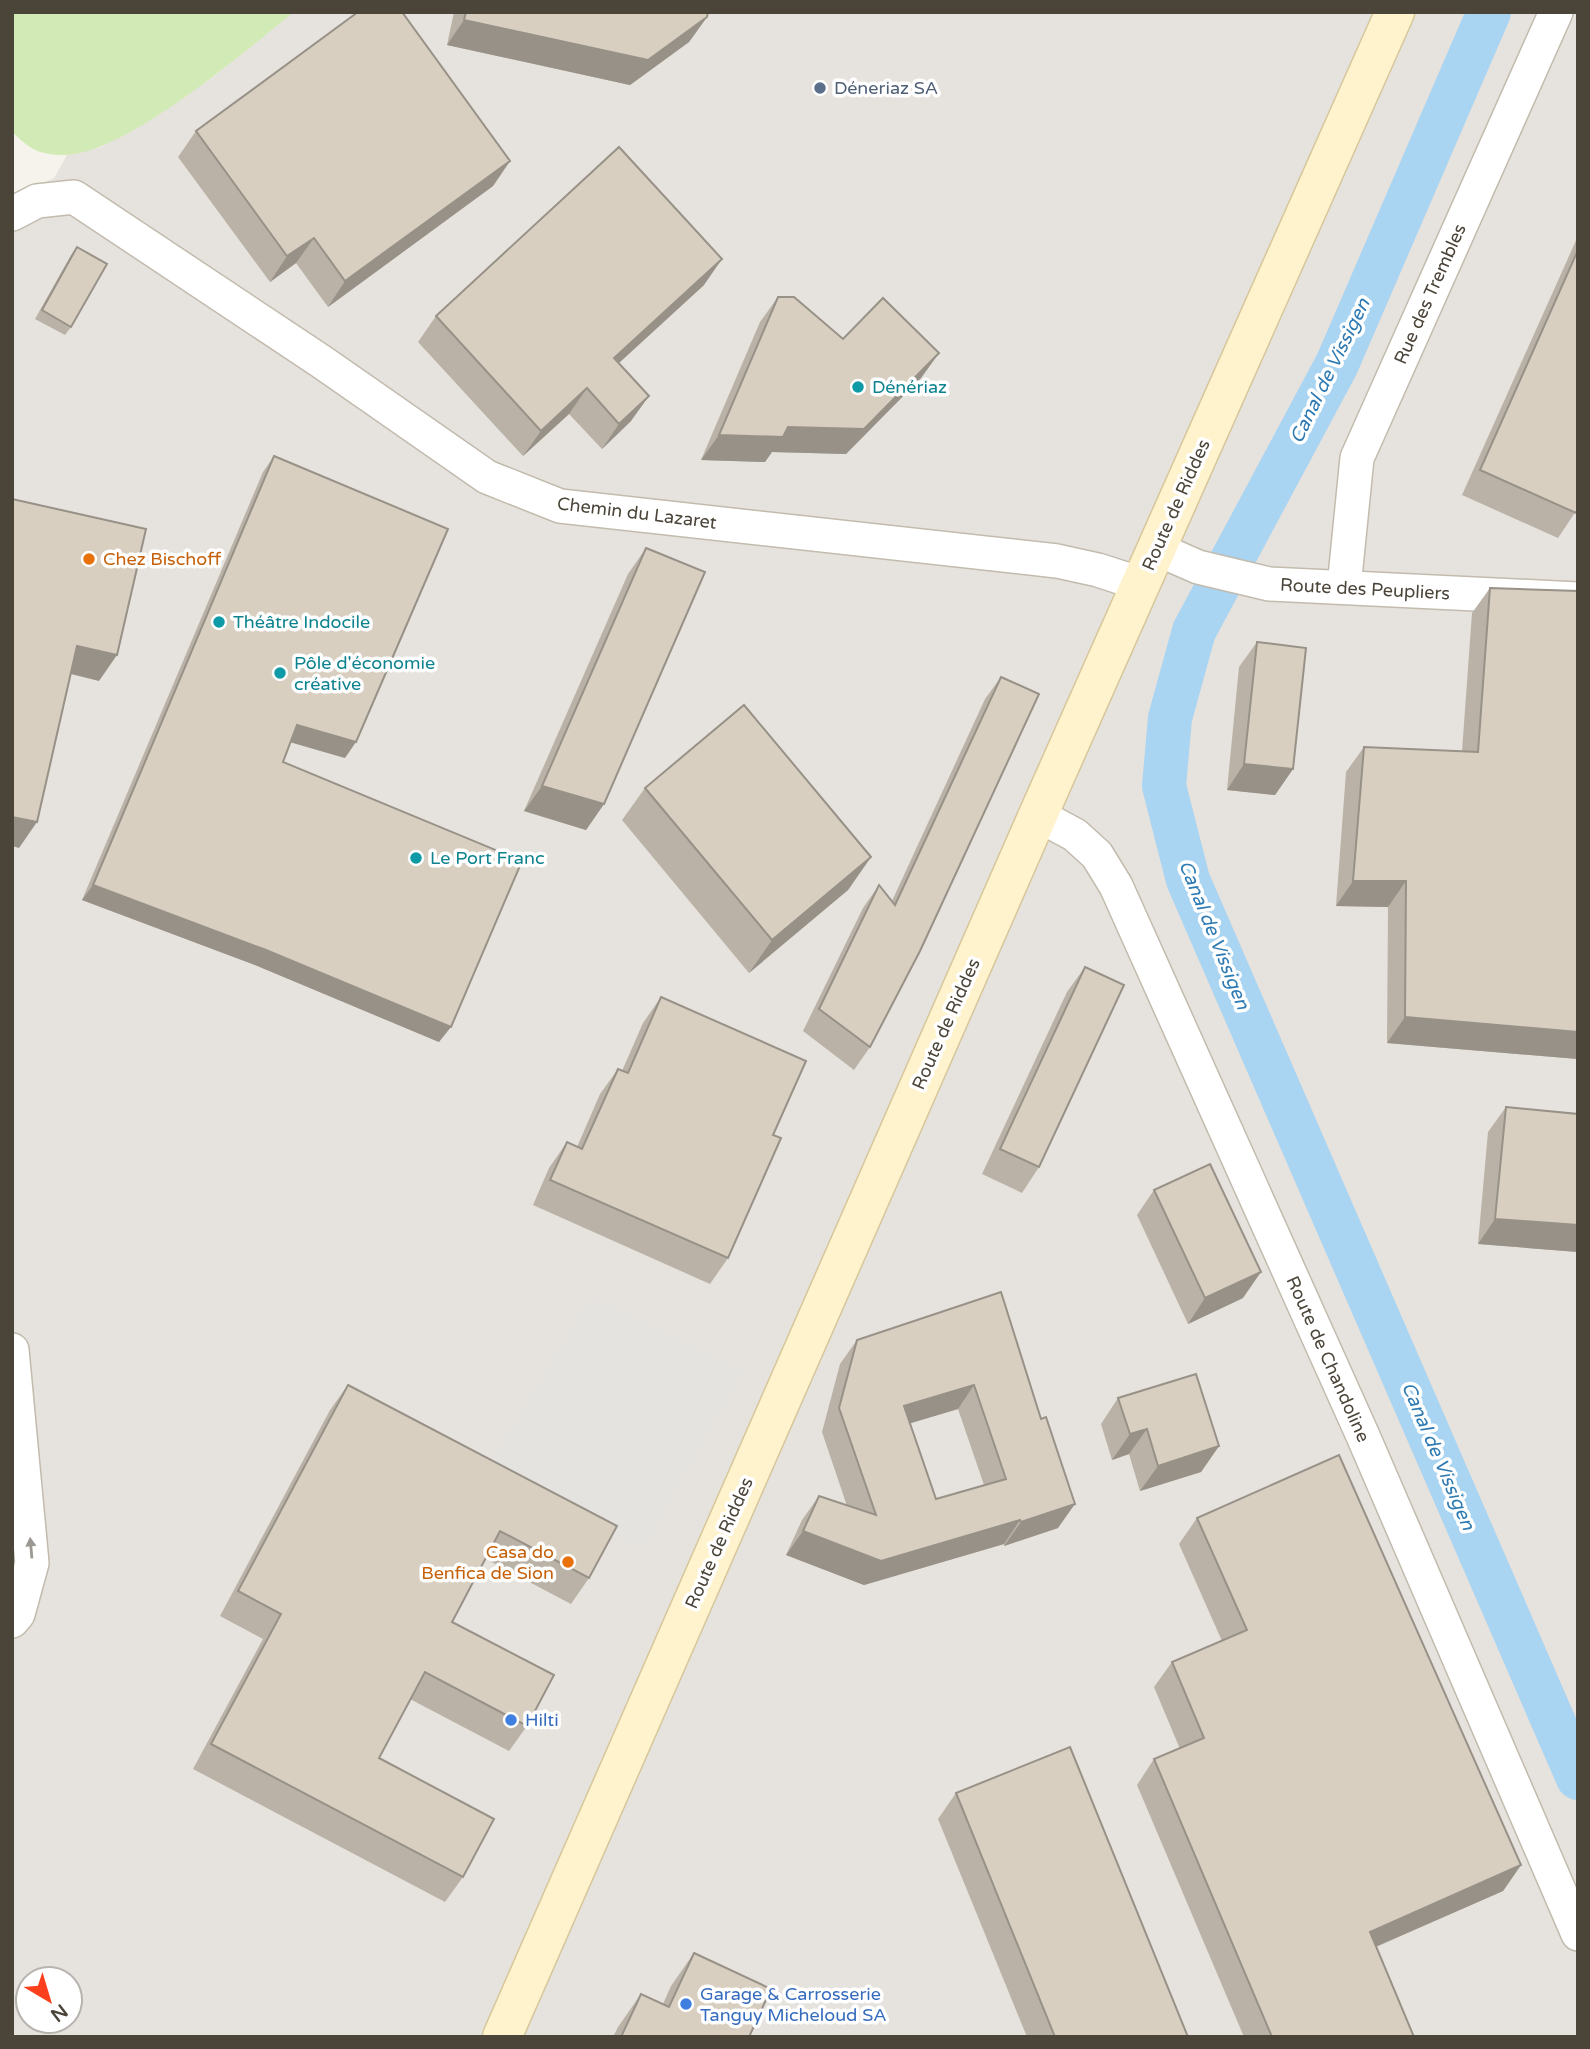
<svg xmlns="http://www.w3.org/2000/svg" width="1590" height="2049" font-family="'Varela Round',sans-serif">
	<style>
		.industrial { fill: #e6e2dd; fill-rule: evenodd }
		.green { fill: #d2eab5 }
		.parking { fill: #e5e3e0 }
		.lines { fill: none; stroke-linecap: round; stroke-linejoin: round }
		.canal { stroke: #a9d4f2; stroke-width: 44 }
		.street-casing { stroke: #c2bbae; stroke-width: 36 }
		.secondary-casing { stroke: #d6c79b; stroke-width: 41 }
		.street { stroke: #fff; stroke-width: 33 }
		.secondary { stroke: #fff3cd; stroke-width: 38 }
		.wall { fill: #bab2a6; fill-rule: evenodd }
		.shaded-wall { fill: #979187 }
		.building { fill: #d8cfc1; stroke: #979187; stroke-width: 2; fill-rule: evenodd }
		.oneway { fill: #9c9892 }
		.service-dot { fill: #5c6f8a; stroke: #fff; stroke-width: 2.5 }
		.culture-dot { fill: #0f9aa8; stroke: #fff; stroke-width: 2.5 }
		.food-dot { fill: #e8710a; stroke: #fff; stroke-width: 2.5 }
		.shop-dot { fill: #3f7fe0; stroke: #fff; stroke-width: 2.5 }
		.labels { text-anchor: middle; dominant-baseline: central; stroke-width: 7; stroke-linejoin: round; paint-order: stroke }
		.service-label { font-size: 18px; fill: #4e5e75; stroke: #fff; text-anchor: start }
		.street-label { font-size: 18px; fill: #4b4439; stroke: #fff }
		.culture-label { font-size: 18px; fill: #0d838f; stroke: #fff; text-anchor: start }
		.food-label { font-size: 18px; fill: #c56008; stroke: #fff; text-anchor: start }
		.shop-label { font-size: 18px; fill: #366cbe; stroke: #fff; text-anchor: start }
		.water-label { font-size: 19px; font-style: italic; fill: #2e7ab2; stroke: #fff }
	</style>
	<rect width="100%" height="100%" fill="#f6f3ec"/>
	<path class="industrial" d="M294 12H1578V2037H12V199L54 178 67 155 101 147 147 122 213 77ZM28 1979H70V2021H28Z"/>
	<path class="green" d="M12 12H294C245 51 125 155 64 155 39 155 30 149 12 132Z"/>
	<path class="parking" d="M590 1297 744 1370 642 1551 486 1471Z"/>
	<g class="lines">
		<path class="canal" d="M1489 12 1337 364 1194 631 1170 718 1164 786 1188 880 1578 1778"/>
		<defs>
			<g id="street">
				<path d="M12 214 37 201 74 197 322 362 487 477 560 506 1057 561 1098 570 1141 584"/>
				<path d="M1157 549 1198 567 1269 584 1578 599"/>
				<path d="M1344 587 1357 458 1556 12"/>
				<path d="M1038 815 1075 835 1097 855 1116 886 1363 1436 1578 1934"/>
				<path d="M12 1350 32 1563 18 1614 12 1621"/>
			</g>
			<path id="secondary" d="M502 2037 1038 815 1395 12"/>
		</defs>
		<use href="#street" class="street-casing"/>
		<use href="#secondary" class="secondary-casing"/>
		<use href="#street" class="street"/>
		<use href="#secondary" class="secondary"/>
	</g>
	<g class="wall">
		<path d="M454 12H708L707 17 689 42 630 85 447 45Z"/>
		<path d="M196 131 510 161 493 186 328 307 296 263 270 282 178 157Z"/>
		<path d="M1578 236V508L1558 538 1462 495Z"/>
		<path d="M77 247 71 327 65 335 35 319 71 255Z"/>
		<path d="M704 285 619 363 631 421 602 449 569 414 523 456 418 342 436 316Z"/>
		<path d="M778 297 843 339 939 353 921 378 846 454 772 452 765 462 701 460 760 322Z"/>
		<path d="M274 456 345 758 291 742 283 762 439 1042 255 965 82 900 263 472Z"/>
		<path d="M646 548 604 804 586 830 524 811 628 574Z"/>
		<path d="M1490 588 1578 591V1059L1387 1043 1388 907 1336 906 1346 772 1364 747 1462 751 1472 613Z"/>
		<path d="M1257 642 1293 769 1275 795 1227 790 1239 667Z"/>
		<path d="M1001 677 870 1047 854 1070 803 1031 863 908 879 885 892 901 985 699Z"/>
		<path d="M645 788 871 857 848 890 749 973 622 820Z"/>
		<path d="M1085 967 1039 1167 1022 1193 982 1174 1067 992Z"/>
		<path d="M661 997 773 1135 728 1258 710 1284 533 1205 549 1168 567 1142 577 1147 600 1094 618 1069 622 1071 643 1023Z"/>
		<path d="M1506 1107 1578 1114V1252L1478 1244 1488 1132Z"/>
		<path d="M1154 1190 1243 1298 1188 1324 1137 1215Z"/>
		<path d="M1001 1292 1058 1528 1004 1546V1544L864 1585 786 1555 802 1520 819 1496 847 1506 822 1432 840 1364 857 1340ZM958 1409 984 1485 936 1499 910 1423Z"/>
		<path d="M348 1385 589 1578 571 1604 486 1559 452 1622 527 1726 509 1751 410 1699 379 1758 463 1877 445 1902 193 1769 263 1639 220 1616 330 1410Z"/>
		<path d="M1118 1398 1219 1446 1201 1472 1140 1491 1129 1454 1112 1460 1101 1424Z"/>
		<path d="M1197 1518 1521 1865 1503 1891 1376 1947 1414 2037H1244L1137 1785 1154 1759 1180 1749 1154 1687 1172 1662 1222 1641 1179 1544Z"/>
		<path d="M956 1793 1188 2037H1027L938 1819Z"/>
		<path d="M694 1953 749 2037H613L618 2027 641 1994 663 2004 671 1986Z"/>
	</g>
	<g class="shaded-wall">
		<path d="M707 17 689 42 630 85 447 45 464 20Z"/>
		<path d="M510 161 493 186 328 307 345 281Z"/>
		<path d="M314 238 296 263 270 282 287 256Z"/>
		<path d="M722 259 704 285 597 383 614 358Z"/>
		<path d="M939 353 921 378 846 454 772 452 765 462 701 460 719 435 788 427Z"/>
		<path d="M587 388 569 414 523 456 541 431Z"/>
		<path d="M649 396 631 421 602 449 619 424Z"/>
		<path d="M77 646 117 655 99 681 59 671Z"/>
		<path d="M297 725 356 742 345 758 286 741Z"/>
		<path d="M1244 764 1293 769 1275 795 1227 790Z"/>
		<path d="M542 786 604 804 586 830 524 811Z"/>
		<path d="M12 817 37 822 19 848 12 846Z"/>
		<path d="M871 857 848 890 749 973 772 940Z"/>
		<path d="M1353 881H1406L1388 907 1336 906Z"/>
		<path d="M93 885 266 950 451 1027 439 1042 255 965 82 900Z"/>
		<path d="M1405 1017 1578 1032V1059L1387 1043Z"/>
		<path d="M1495 1219 1578 1225V1252L1478 1244Z"/>
		<path d="M1261 1272 1243 1298 1188 1324 1205 1298Z"/>
		<path d="M974 1385 958 1409 888 1430 904 1406Z"/>
		<path d="M1147 1429 1129 1454 1112 1460 1130 1434Z"/>
		<path d="M1219 1446 1201 1472 1140 1491 1158 1466Z"/>
		<path d="M1075 1504 1058 1528 1004 1546 1021 1522Z"/>
		<path d="M1020 1520 1004 1544 864 1585 786 1555 803 1531Z"/>
		<path d="M1521 1865 1503 1891 1352 1957 1370 1932Z"/>
	</g>
	<g class="building">
		<path d="M358 12H402L510 161 345 281 314 238 287 256 196 131Z"/>
		<path d="M466 12H708L707 17 648 60 464 20Z"/>
		<path d="M619 147 722 259 614 358 649 396 619 424 587 388 541 431 436 316Z"/>
		<path d="M77 247 107 264 71 327 42 310Z"/>
		<path d="M1578 250V508L1576 513 1480 470Z"/>
		<path d="M778 297H794L843 339 883 298 939 353 864 429 788 427 783 437 719 435Z"/>
		<path d="M274 456 448 529 356 742 297 725 283 762 522 861 451 1027 266 950 93 885Z"/>
		<path d="M12 499 146 529 117 655 77 646 37 822 12 817Z"/>
		<path d="M646 548 705 572 604 804 542 786Z"/>
		<path d="M1490 588 1578 591V1032L1405 1017 1406 881H1353L1364 747 1478 752Z"/>
		<path d="M1257 642 1306 648 1293 769 1244 764Z"/>
		<path d="M1001 677 1039 694 920 951 870 1047 819 1009 879 885 895 905Z"/>
		<path d="M744 705 871 857 772 940 645 788Z"/>
		<path d="M1085 967 1124 985 1039 1167 1000 1149Z"/>
		<path d="M661 997 806 1061 773 1135 781 1138 728 1258 550 1180 567 1142 582 1149 618 1069 628 1073Z"/>
		<path d="M1506 1107 1578 1114V1225L1495 1219Z"/>
		<path d="M1210 1164 1261 1272 1205 1298 1154 1190Z"/>
		<path d="M1001 1292 1041 1419 1046 1417 1075 1504 1021 1522 1020 1520 881 1561 803 1531 819 1496 876 1515 839 1408 857 1340ZM974 1385 1006 1479 936 1499 904 1406Z"/>
		<path d="M1196 1374 1219 1446 1158 1466 1147 1429 1130 1434 1118 1398Z"/>
		<path d="M348 1385 617 1526 589 1578 500 1531 452 1622 554 1675 527 1726 425 1672 379 1758 494 1819 463 1877 211 1744 281 1614 238 1591Z"/>
		<path d="M1339 1455 1521 1865 1370 1932 1414 2037H1272L1154 1759 1204 1738 1172 1662 1247 1630 1197 1518Z"/>
		<path d="M1070 1747 1188 2037H1055L956 1793Z"/>
		<path d="M694 1953 771 1989 749 2037H621L641 1994 669 2007Z"/>
	</g>
	<defs><path id="oneway-solid" d="M-6-.8H1V-3.2L6.5 0L1 3.2V.8H-6Z" transform="scale(1.75)"/></defs>
	<use class="oneway" href="#oneway-solid" transform="translate(31 1548) rotate(-95)"/>
	<circle class="service-dot" cx="820" cy="88" r="7"/>
	<g class="culture-dot">
		<circle cx="858" cy="387" r="7"/>
		<circle cx="219" cy="622" r="7"/>
		<circle cx="280" cy="673" r="7"/>
		<circle cx="416" cy="858" r="7"/>
	</g>
	<g class="food-dot">
		<circle cx="89" cy="559" r="7"/>
		<circle cx="568" cy="1562" r="7"/>
	</g>
	<g class="shop-dot">
		<circle cx="511" cy="1720" r="7"/>
		<circle cx="686" cy="2004" r="7"/>
	</g>
	<g class="labels">
		<g class="service-label">
			<text x="834" y="88">Déneriaz SA</text>
		</g>
		<g class="street-label">
			<text transform="translate(1430 294) rotate(-66)">Rue des Trembles</text>
			<text transform="translate(1176 505) rotate(-66)">Route de Riddes</text>
			<text transform="translate(637 513) rotate(7)">Chemin du Lazaret</text>
			<text transform="translate(1365 589) rotate(3)">Route des Peupliers</text>
			<text transform="translate(946 1024) rotate(-66)">Route de Riddes</text>
			<text transform="translate(1328 1359) rotate(66)">Route de Chandoline</text>
			<text transform="translate(719 1543) rotate(-66)">Route de Riddes</text>
		</g>
		<g class="culture-label">
			<text x="872" y="387">Dénériaz</text>
			<text x="233" y="622">Théâtre Indocile</text>
			<text x="294" y="663">Pôle d'économie<tspan x="294" dy="21">créative</tspan></text>
			<text x="430" y="858">Le Port Franc</text>
		</g>
		<g class="food-label">
			<text x="103" y="559">Chez Bischoff</text>
			<text x="554" y="1552" text-anchor="end">Casa do<tspan x="554" dy="21">Benfica de Sion</tspan></text>
		</g>
		<g class="shop-label">
			<text x="525" y="1720">Hilti</text>
			<text x="700" y="1994">Garage &amp; Carrosserie<tspan x="700" dy="21">Tanguy Micheloud SA</tspan></text>
		</g>
		<g class="water-label">
			<text transform="translate(1330 371) rotate(-64)">Canal de Vissigen</text>
			<text transform="translate(1214 935) rotate(68)">Canal de Vissigen</text>
			<text transform="translate(1438 1456) rotate(67)">Canal de Vissigen</text>
		</g>
	</g>
	<rect width="1590" height="2049" fill="none" stroke="#4b4439" stroke-width="28"/>
	<g transform="translate(49 2000) rotate(142)"><circle r="33" fill="#ffffff" stroke="#b7b4b0" stroke-width="2"/>
	<path d="M0-5L12 26L0 18L-12 26Z" fill="#fc3f1d"/>
	<text y="-10" font-size="19" font-weight="bold" text-anchor="middle" fill="#4b4439">N</text>
	</g>
</svg>
